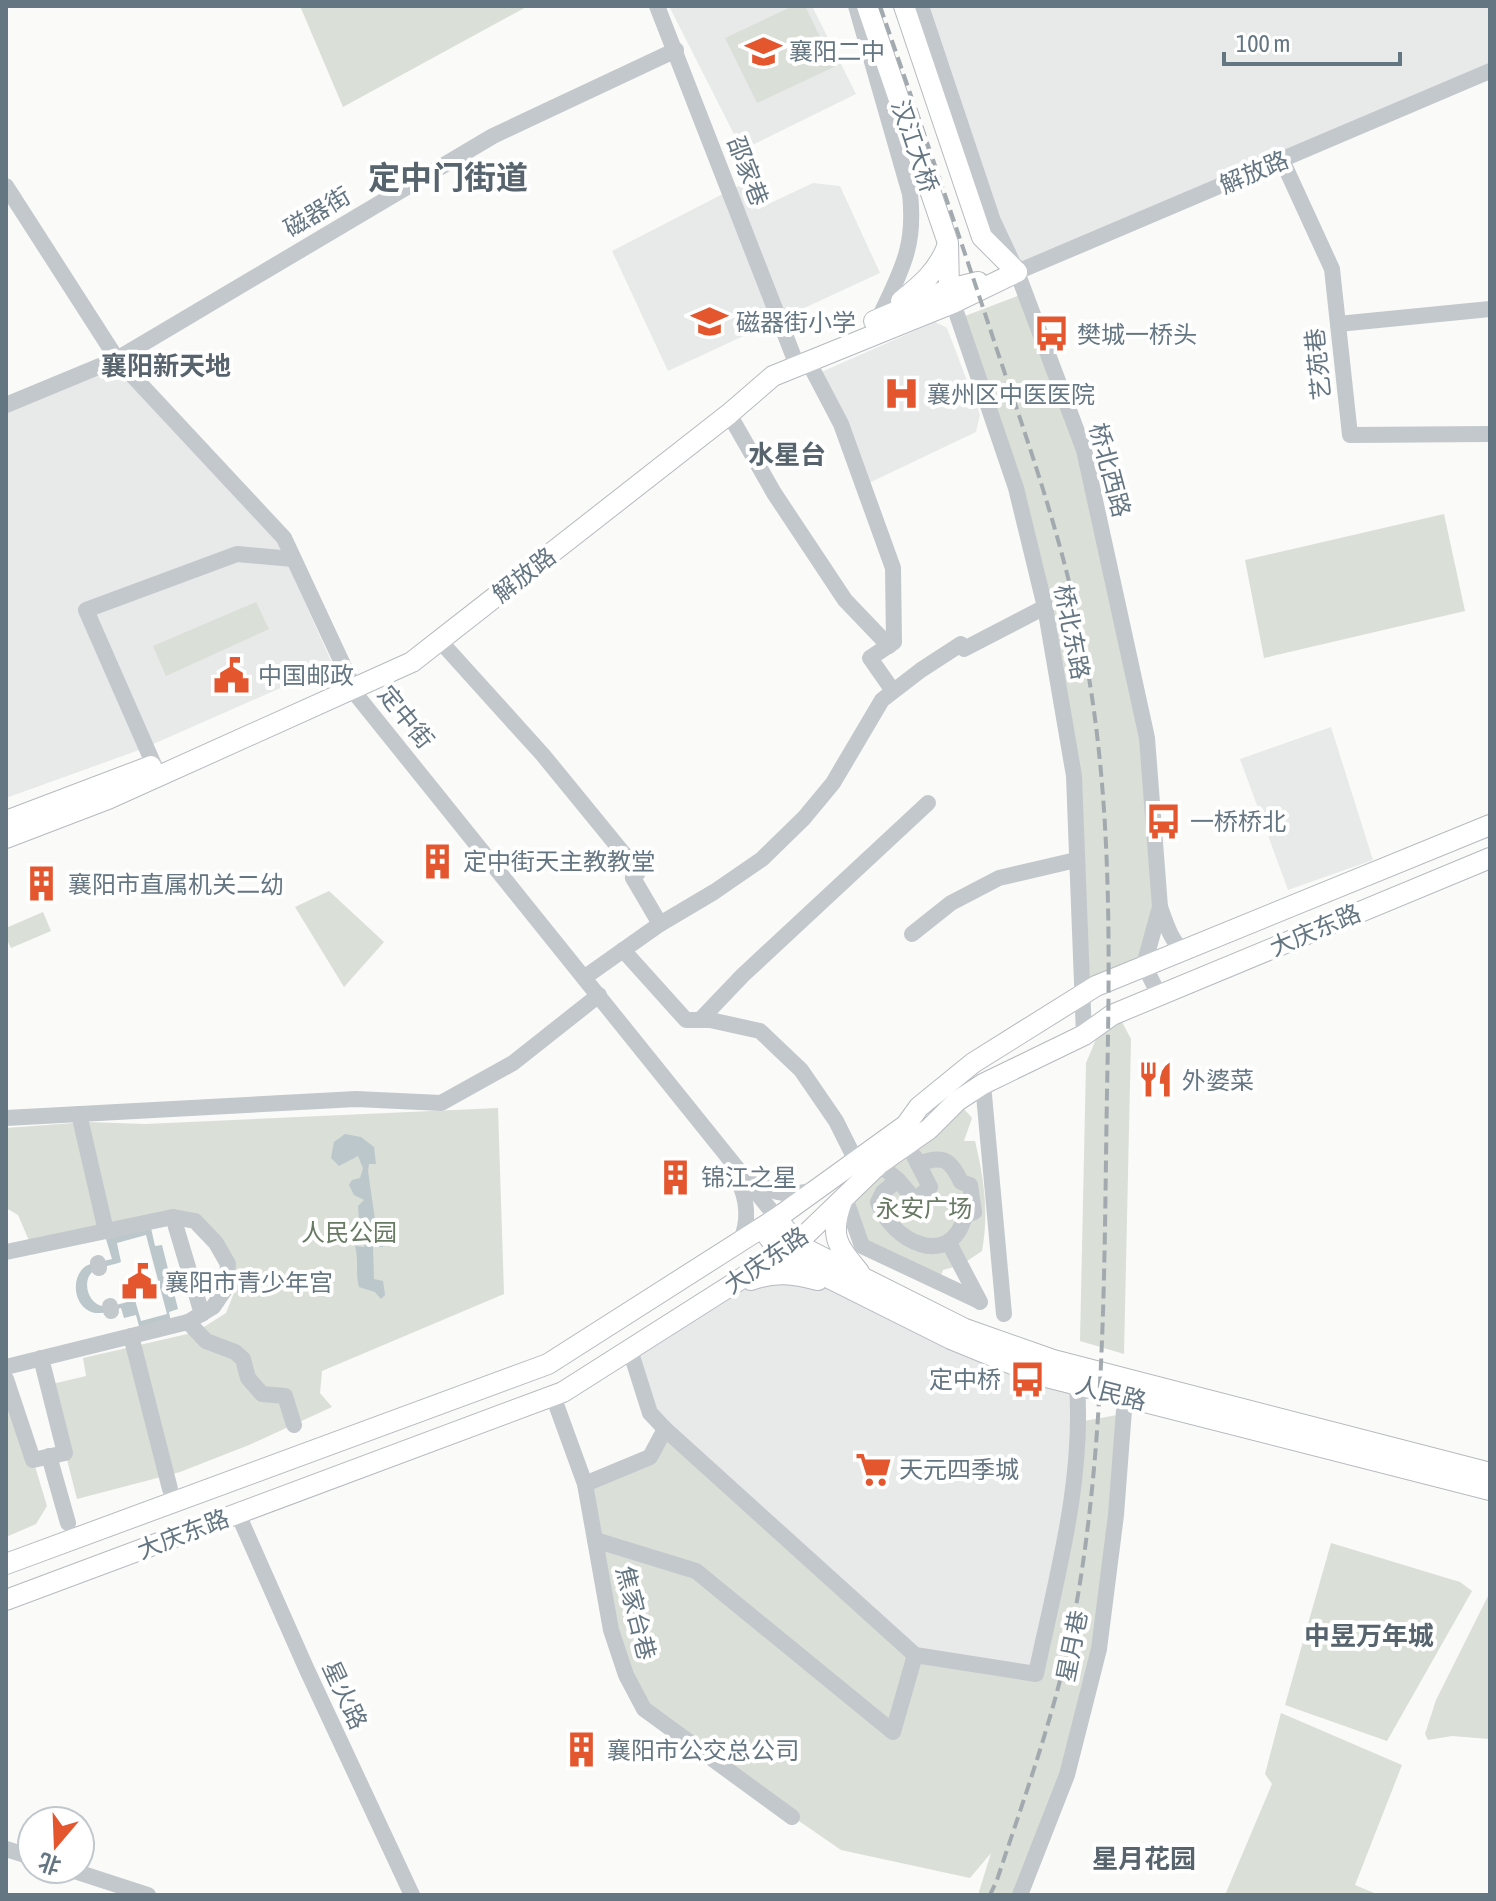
<svg xmlns="http://www.w3.org/2000/svg" width="1496" height="1901" font-family="'Asap Condensed','Noto Sans SC',sans-serif">
	<style>
		.built { fill: #e8e9e9 }
		.green { fill: #dadfd7 }
		.water { fill: #bbc7cb; fill-rule: evenodd }
		.lines { fill: none; stroke-linecap: round; stroke-linejoin: round }
		.major-casing { stroke: #b5babe; stroke-width: 22 }
		.minor { stroke: #c3c8cc; stroke-width: 16 }
		.major { stroke: #fff; stroke-width: 20 }
		.rail { stroke: #a2aab0; stroke-width: 4; stroke-dasharray: 12 6; stroke-linecap: butt }
		.labels { text-anchor: middle; dominant-baseline: central; stroke-width: 8; stroke-linejoin: round; paint-order: stroke }
		.poi-label { font-size: 24px; fill: #657683; stroke: #fff; text-anchor: start }
		.street-label { font-size: 24px; fill: #657683; stroke: #fff }
		.park-label { font-size: 24px; fill: #687a64; stroke: #fff }
		.neighbourhood-label { font-size: 26px; font-weight: bold; fill: #57646e; stroke: #fff }
		.district-label { font-size: 32px; font-weight: bold; fill: #57646e; stroke: #fff }
	</style>
	<rect width="100%" height="100%" fill="#fafaf8"/>
	<g class="built">
		<path d="M675 6H812L856 94 742 150 670 8Z"/>
		<path d="M921 6H1490V80L1487 73 1017 272Z"/>
		<path d="M748 181 760 208 813 183 840 186 880 273 668 371 612 251Z"/>
		<path d="M935 322 947 328 980 415 976 432 869 483 819 373Z"/>
		<path d="M117 366 278 543 333 665 142 749 6 798V407Z"/>
		<path d="M1331 727 1373 860 1288 890 1240 759Z"/>
		<path d="M797 1275 1077 1385 1079 1415 1036 1674 915 1655 665 1429 630 1350 725 1289Z"/>
	</g>
	<g class="green">
		<path d="M300 6H528L343 107Z"/>
		<path d="M793 6H805L826 49 831 47 840 64 757 103 725 38Z"/>
		<path d="M1020 295 1082 447 1147 738 1160 907 1144 965 1083 996 1074 776 1045 607 965 316Z"/>
		<path d="M1444 514 1465 611 1264 658 1245 560Z"/>
		<path d="M256 602 269 629 166 676 153 646Z"/>
		<path d="M329 891 384 942 344 987 295 907Z"/>
		<path d="M43 912 51 931 11 948 6 938V928Z"/>
		<path d="M1122 1022 1131 1039 1124 1354 1080 1341 1086 1063 1099 1032Z"/>
		<path d="M957 1101 972 1118 964 1141H975C984 1178 989 1213 982 1251L961 1265 943 1270 938 1282 862 1246 844 1195Z"/>
		<path d="M498 1108 504 1294 322 1371 320 1393 332 1407 249 1445 180 1472 77 1499 48 1385 86 1376 83 1358 196 1332 226 1313 236 1288 235 1261 195 1216 30 1243 18 1215 6 1208V1128L87 1122 145 1124Z"/>
		<path d="M12 1390 47 1506 36 1524 6 1537V1391Z"/>
		<path d="M1123 1414 1099 1649 1067 1775 1015 1895H978L991 1853 970 1878 841 1850 718 1765 644 1709 611 1630 585 1484 650 1457 665 1429 915 1655 1036 1674 1078 1422Z"/>
		<path d="M1331 1543 1460 1582 1472 1591 1387 1741 1285 1705Z"/>
		<path d="M1490 1592V1739L1452 1736 1428 1740 1425 1734 1436 1700Z"/>
		<path d="M1281 1713 1402 1765 1355 1885 1379 1895H1225L1272 1784 1265 1774Z"/>
	</g>
	<g class="water">
		<path d="M345 1134 361 1137 374 1147 376 1164H369L368 1171 375 1220H384L383 1247H373L374 1279 383 1281 385 1295 381 1299 375 1292 359 1287C355 1273 359 1260 355 1246L364 1247 366 1242 361 1233 365 1226 359 1219 358 1206 364 1200 354 1195 349 1185 352 1180 360 1178 363 1168 358 1156 339 1166 331 1158 334 1142Z"/>
		<path d="M151 1228 155 1246 162 1245 178 1309 169 1312 171 1323 140 1330 136 1315 124 1318 121 1308C111 1311 99 1316 89 1311 73 1303 71 1276 86 1266 93 1262 104 1261 112 1259L106 1239ZM146 1235 167 1314 141 1321 135 1300C125 1302 112 1308 102 1306 87 1303 81 1278 95 1270 102 1266 114 1265 121 1262L117 1243Z"/>
	</g>
	<g class="lines">
		<defs>
			<g id="major">
				<path d="M867 6 948 243 949 289"/>
				<path d="M904 6 982 237 1017 272"/>
				<path d="M901 301C921 285 937 272 947 247"/>
				<path d="M874 321 949 289 978 282"/>
				<path d="M6 821 151 766"/>
				<path d="M6 838 108 799 412 662 729 414 773 376 953 303 1017 272"/>
				<path d="M842 1201C829 1236 837 1245 859 1272"/>
				<path d="M777 1218 796 1244 965 1329 1053 1360 1490 1473"/>
				<path d="M762 1228 781 1254 951 1339 1039 1375 1490 1490"/>
				<path d="M751 1280C775 1271 794 1274 818 1280"/>
				<path d="M6 1564 548 1364 777 1218 906 1125 919 1107 973 1063 1096 986 1490 825"/>
				<path d="M6 1600 563 1392 796 1244 879 1164 929 1129 957 1101 983 1084 1084 1035 1112 1015 1490 858"/>
			</g>
		</defs>
		<use href="#major" class="major-casing"/>
		<g class="minor">
			<path d="M657 6 793 355"/>
			<path d="M856 6 910 194C916 247 901 271 879 318"/>
			<path d="M921 6 993 221 1017 272 1084 450 1147 738 1160 907 1144 965 1159 995"/>
			<path d="M1282 160 1332 269 1350 435 1490 434"/>
			<path d="M6 186 117 359 284 538 358 697 777 1218"/>
			<path d="M1017 272 1490 71"/>
			<path d="M950 294 1016 488 1045 607 1074 776 1084 1035"/>
			<path d="M1338 324 1490 309"/>
			<path d="M808 361 841 424 893 568 894 642 870 658 893 691"/>
			<path d="M6 405 117 359 493 136 676 50"/>
			<path d="M729 414 774 493 845 600 889 646"/>
			<path d="M440 641 543 755 628 859 637 874 633 878 660 924"/>
			<path d="M154 765 86 610 237 554 293 559"/>
			<path d="M1160 907C1166 923 1170 939 1183 951"/>
			<path d="M912 934 951 903 999 878 1076 860"/>
			<path d="M623 950 686 1020H710L760 1031 801 1070 836 1121 856 1161"/>
			<path d="M585 977 660 924 714 892 762 859 804 818 833 783 882 700 921 670 961 644 964 649 1045 607"/>
			<path d="M700 1020 743 975 928 803"/>
			<path d="M983 1084 1004 1314"/>
			<path d="M79 1114 106 1231"/>
			<path d="M6 1118 356 1099 441 1103 513 1063 599 995"/>
			<path d="M879 1164 898 1180 915 1200 930 1187 914 1156"/>
			<path d="M751 1177C770 1194 786 1196 810 1191"/>
			<path d="M737 1178C747 1198 750 1221 740 1242"/>
			<path d="M898 1180 883 1192 878 1202C891 1241 950 1271 965 1216L974 1212 970 1185 961 1182C950 1158 942 1155 918 1164"/>
			<path d="M844 1195 862 1246 979 1301"/>
			<path d="M173 1217 202 1314"/>
			<path d="M949 1243 980 1302"/>
			<path d="M6 1252 173 1217 195 1221 216 1243 228 1264 226 1288 213 1307 188 1322 6 1367"/>
			<path d="M98 1263 99 1268"/>
			<path d="M110 1306 111 1311"/>
			<path d="M188 1322 206 1341 235 1352 243 1359 248 1378 262 1394 285 1396 294 1425"/>
			<path d="M131 1336 170 1489"/>
			<path d="M630 1350 650 1413 665 1429 915 1655 1036 1674C1056 1579 1084 1482 1077 1385"/>
			<path d="M6 1379 33 1460 65 1453 41 1358"/>
			<path d="M553 1396 585 1484 611 1630 626 1675 644 1709 792 1817"/>
			<path d="M49 1456 68 1523"/>
			<path d="M585 1484 650 1457 665 1429"/>
			<path d="M238 1514 307 1670 412 1895"/>
			<path d="M595 1540 696 1571 893 1732 915 1655"/>
			<path d="M6 1849 32 1857"/>
			<path d="M68 1869 148 1895"/>
			<path d="M1020 1895 1067 1775 1099 1649 1116 1515 1125 1397"/>
		</g>
		<use href="#major" class="major"/>
		<path class="rail" d="M880 6C920 122 960 237 998 353 1030 448 1063 542 1082 640 1112 788 1110 942 1107 1092 1104 1265 1106 1440 1075 1612 1059 1703 1026 1792 997 1880L990 1895"/>
	</g>
	<defs>
		<symbol id="school-bare" viewBox="-9 -9 18 18"><path d="M0-5L7-2L0 1L-7-2ZM-4 1L0 2.5L4 1V4Q0 6-4 4Z" fill="#e4572e" stroke="#fff" stroke-width="2.5" paint-order="stroke"/></symbol>
		<symbol id="bus-bare" viewBox="-9 -9 18 18"><path d="M-5-6H5V4H4V6H2V4H-2V6H-4V4H-5ZM-3.5-4V0h7V-4ZM-3.5 1.2v1.5H-2V1.2ZM2 1.2v1.5H3.5V1.2Z" fill="#e4572e" stroke="#fff" stroke-width="2.5" paint-order="stroke"/></symbol>
		<symbol id="hospital-bare" viewBox="-9 -9 18 18"><path d="M-5-5h3v3.5h4V-5h3V5h-3V1.5h-4V5h-3Z" fill="#e4572e" stroke="#fff" stroke-width="2.5" paint-order="stroke"/></symbol>
		<symbol id="civic-bare" viewBox="-9 -9 18 18"><path d="M-.6-6.5H3V-4.5H.6V-3L4-1V1h2V6H-6V1h2V-1L-.6-3ZM-1.2 2.5V6h2.4V2.5Z" fill="#e4572e" stroke="#fff" stroke-width="2.5" paint-order="stroke"/></symbol>
		<symbol id="building-bare" viewBox="-9 -9 18 18"><path d="M-4-6H4V6H1V3H-1V6H-4ZM-2.5-4.3h1.7v1.8h-1.7ZM.8-4.3h1.7v1.8H.8ZM-2.5-1h1.7V.8h-1.7ZM.8-1h1.7V.8H.8Z" fill="#e4572e" stroke="#fff" stroke-width="2.5" paint-order="stroke"/></symbol>
		<symbol id="restaurant-bare" viewBox="-9 -9 18 18"><path d="M-5-6h1v4h1v-4h1v4h1v-4h1v5L-1.5 .5V6h-2V.5L-5-1ZM5-6V6H3V1.5H1.5Q1.5-4 5-6Z" fill="#e4572e" stroke="#fff" stroke-width="2.5" paint-order="stroke"/></symbol>
		<symbol id="supermarket-bare" viewBox="-9 -9 18 18"><path d="M-6-5.5h2.5l.6 2H6L4.5 2H-2.5L-4.4-4H-6ZM-1.5 3.2a1.3 1.3 0 1 0 .1 0ZM3 3.2a1.3 1.3 0 1 0 .1 0Z" fill="#e4572e" stroke="#fff" stroke-width="2.5" paint-order="stroke"/></symbol>
	</defs>
	<g fill-rule="evenodd">
		<use href="#school-bare" x="738" y="26" width="51" height="51"/>
		<use href="#school-bare" x="684" y="296" width="51" height="51"/>
		<use href="#bus-bare" x="1026" y="308" width="51" height="51"/>
		<use href="#hospital-bare" x="876" y="368" width="51" height="51"/>
		<use href="#civic-bare" x="206" y="650" width="51" height="51"/>
		<use href="#bus-bare" x="1138" y="796" width="51" height="51"/>
		<use href="#building-bare" x="412" y="836" width="51" height="51"/>
		<use href="#building-bare" x="16" y="858" width="51" height="51"/>
		<use href="#restaurant-bare" x="1130" y="1054" width="51" height="51"/>
		<use href="#building-bare" x="650" y="1152" width="51" height="51"/>
		<use href="#civic-bare" x="114" y="1256" width="51" height="51"/>
		<use href="#bus-bare" x="1002" y="1354" width="51" height="51"/>
		<use href="#supermarket-bare" x="848" y="1444" width="51" height="51"/>
		<use href="#building-bare" x="556" y="1724" width="51" height="51"/>
	</g>
	<g class="labels">
		<g class="poi-label">
			<text x="789" y="51">襄阳二中</text>
			<text x="736" y="322">磁器街小学</text>
			<text x="1077" y="334">樊城一桥头</text>
			<text x="927" y="394">襄州区中医医院</text>
			<text x="258" y="675">中国邮政</text>
			<text x="1190" y="821">一桥桥北</text>
			<text x="463" y="861">定中街天主教教堂</text>
			<text x="68" y="884">襄阳市直属机关二幼</text>
			<text x="1182" y="1080">外婆菜</text>
			<text x="701" y="1177">锦江之星</text>
			<text x="165" y="1282">襄阳市青少年宫</text>
			<text x="1001" y="1379" text-anchor="end">定中桥</text>
			<text x="899" y="1469">天元四季城</text>
			<text x="607" y="1750">襄阳市公交总公司</text>
		</g>
		<g class="street-label">
			<text transform="translate(915 146) rotate(71)">汉江大桥</text>
			<text transform="translate(748 171) rotate(69)">邵家巷</text>
			<text transform="translate(1254 172) rotate(-23)">解放路</text>
			<text transform="translate(317 212) rotate(-31)">磁器街</text>
			<text transform="translate(1318 364) rotate(-96)">艺苑巷</text>
			<text transform="translate(1110 470) rotate(75)">桥北西路</text>
			<text transform="translate(524 575) rotate(-38)">解放路</text>
			<text transform="translate(1072 632) rotate(79)">桥北东路</text>
			<text transform="translate(406 717) rotate(51)">定中街</text>
			<text transform="translate(1315 930) rotate(-23)">大庆东路</text>
			<text transform="translate(766 1260) rotate(-35)">大庆东路</text>
			<text transform="translate(1111 1393) rotate(14)">人民路</text>
			<text transform="translate(183 1534) rotate(-21)">大庆东路</text>
			<text transform="translate(636 1613) rotate(76)">焦家台巷</text>
			<text transform="translate(1072 1646) rotate(-79)">星月巷</text>
			<text transform="translate(345 1695) rotate(65)">星火路</text>
		</g>
		<g class="park-label">
			<text x="924" y="1208">永安广场</text>
			<text x="349" y="1232">人民公园</text>
		</g>
		<g class="neighbourhood-label">
			<text x="166" y="366">襄阳新天地</text>
			<text x="787" y="455">水星台</text>
			<text x="1369" y="1636">中昱万年城</text>
			<text x="1144" y="1859">星月花园</text>
		</g>
		<g class="district-label">
			<text x="448" y="177">定中门街道</text>
		</g>
	</g>
	<rect width="1496" height="1901" fill="none" stroke="#657683" stroke-width="16"/>
	<g transform="translate(56 1845) rotate(199)"><circle r="38" fill="#ffffff" stroke="#c1c8cd" stroke-width="2"/>
	<path d="M0-6L14 30L0 20L-14 30Z" fill="#e4572e"/>
	<text y="-12" font-size="22" font-weight="bold" text-anchor="middle" fill="#657683">北</text>
	</g>
	<path d="M1224 52v12h176v-12" fill="none" stroke="#657683" stroke-width="4"/>
	<text x="1236" y="52" font-size="24" fill="#657683" stroke="#ffffff" stroke-width="6" paint-order="stroke">100 m</text>
</svg>
